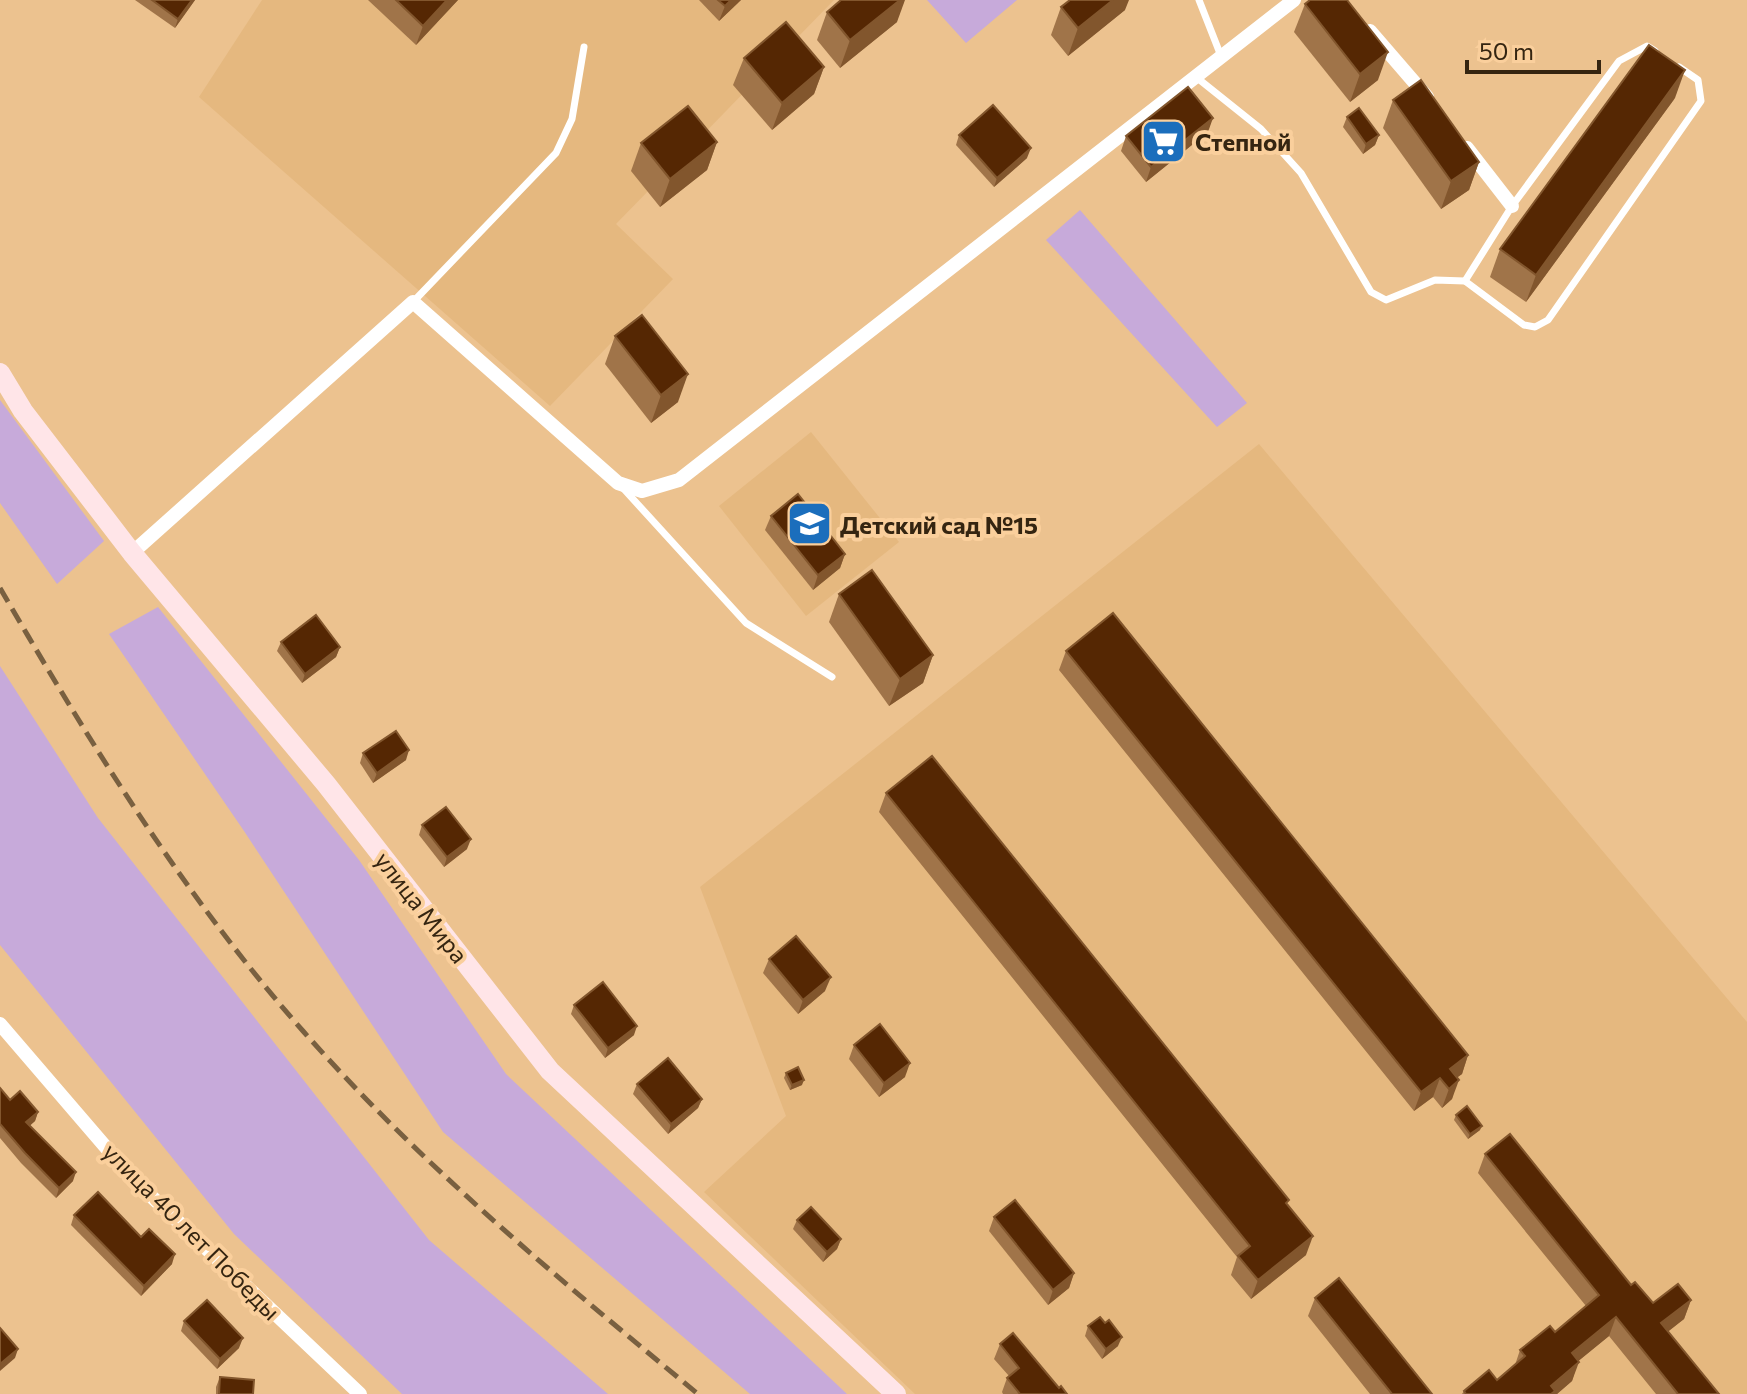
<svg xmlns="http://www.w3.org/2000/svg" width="1747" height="1394" font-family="Commissioner,sans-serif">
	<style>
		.built { fill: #e5b87f }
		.green { fill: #c7aada }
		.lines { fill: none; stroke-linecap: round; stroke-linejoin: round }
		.lane { stroke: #fff; stroke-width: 7 }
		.street { stroke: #fff; stroke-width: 14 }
		.secondary { stroke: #ffe5e8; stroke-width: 20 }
		.rail { stroke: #796040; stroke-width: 5; stroke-dasharray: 16 8; stroke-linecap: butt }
		.wall { fill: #a07449 }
		.shaded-wall { fill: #82562d }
		.building { fill: #552703; stroke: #82562d; stroke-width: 2 }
		.labels { text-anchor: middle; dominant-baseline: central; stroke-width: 8; stroke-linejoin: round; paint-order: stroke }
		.poi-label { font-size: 24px; font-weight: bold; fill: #352511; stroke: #facf9c; text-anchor: start }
		.street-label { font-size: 24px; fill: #352511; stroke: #facf9c }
	</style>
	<rect width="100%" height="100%" fill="#ecc28f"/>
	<g class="built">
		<path d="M262 0H834L616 224 673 279 550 406 199 97Z"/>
		<path d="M811 432 899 542 806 616 719 506Z"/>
		<path d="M1259 444 1747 1022V1394H915L704 1192 786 1116 700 887Z"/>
	</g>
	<g class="green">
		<path d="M927 0H1017L966 43Z"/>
		<path d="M1080 210 1247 403 1217 427 1046 240Z"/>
		<path d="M0 400 104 541 57 584 0 503Z"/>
		<path d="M158 607 359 860 506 1074 847 1394H750L443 1132 244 831 109 634Z"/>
		<path d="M0 666 98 818 429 1240 608 1394H402L234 1234 0 945Z"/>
	</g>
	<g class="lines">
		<g class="lane">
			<path d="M1199 0 1221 56"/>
			<path d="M1196 77 1261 129 1301 173 1371 292 1386 300 1435 280 1465 281 1524 325 1535 327 1548 320 1701 101 1698 80 1679 67"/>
			<path d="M1465 281 1512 206 1619 61 1647 46 1655 51"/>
			<path d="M413 302 556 153 572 119 584 47"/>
			<path d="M622 487 746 623 832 677"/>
		</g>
		<g class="street">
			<path d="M1370 31 1427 97"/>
			<path d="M1467 148 1512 206"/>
			<path d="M132 553 413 302 618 483 642 491 679 480 1294 0"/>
			<path d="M0 1024 134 1180 360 1394"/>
		</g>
		<path class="secondary" d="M0 373 23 411 132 553 326 784 550 1071 896 1394"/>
		<path class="rail" d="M0 588C90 743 184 896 303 1031 422 1166 560 1280 698 1394"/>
	</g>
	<g class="wall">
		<path d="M135 0H195L175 28Z"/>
		<path d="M368 0H458L416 45Z"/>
		<path d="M699 0H741L719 21Z"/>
		<path d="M1305 4 1378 80 1350 102 1294 32Z"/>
		<path d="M1061 7 1125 10 1068 56 1051 35Z"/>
		<path d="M827 12 897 22 840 68 817 40Z"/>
		<path d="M744 58 824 67 814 94 772 130 733 85Z"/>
		<path d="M1675 98 1526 302 1490 277 1500 249Z"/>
		<path d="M1393 100 1479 162 1469 190 1441 209 1383 128Z"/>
		<path d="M1347 117 1379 135 1375 145 1363 154 1343 127Z"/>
		<path d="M1208 132 1146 182 1121 151 1126 136Z"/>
		<path d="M959 135 1027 158 994 187 956 145Z"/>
		<path d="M717 142 707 170 660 207 631 171 641 143Z"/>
		<path d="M615 336 678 402 651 423 605 364Z"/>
		<path d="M771 516 845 554 840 568 813 590 765 530Z"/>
		<path d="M839 594 933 655 923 683 889 706 829 622Z"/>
		<path d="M281 642 340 647 336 657 302 683 277 651Z"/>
		<path d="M1066 651 1468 1055 1462 1074 1457 1077 1452 1099 1442 1108 1433 1097 1414 1111 1059 670Z"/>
		<path d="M363 753 406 760 373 783 360 763Z"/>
		<path d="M886 793 1288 1205 1306 1255 1251 1299 1231 1275 1237 1257 879 812Z"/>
		<path d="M422 825 467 849 444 867 419 835Z"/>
		<path d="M769 959 825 991 798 1014 763 973Z"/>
		<path d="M574 1005 634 1035 605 1058 571 1014Z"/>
		<path d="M854 1045 905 1077 879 1097 849 1059Z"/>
		<path d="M786 1073 802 1085 790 1090 784 1078Z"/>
		<path d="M637 1084 702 1099 698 1108 668 1134 633 1094Z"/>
		<path d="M0 1088 10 1100 38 1112 35 1121 30 1125 73 1181 56 1198 21 1163 0 1138Z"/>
		<path d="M1456 1115 1480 1130 1468 1139 1454 1120Z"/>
		<path d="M1485 1154 1653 1303 1691 1300 1684 1319 1668 1331 1719 1394H1656L1609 1336 1578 1361 1572 1381 1557 1394H1462L1464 1391 1497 1380 1515 1365 1520 1350 1555 1332 1586 1306 1478 1173Z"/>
		<path d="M74 1215 141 1237 172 1264 141 1296 71 1225Z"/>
		<path d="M994 1217 1074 1273 1069 1288 1048 1305 989 1231Z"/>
		<path d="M797 1220 841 1239 837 1249 823 1262 793 1229Z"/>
		<path d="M1315 1298 1432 1394H1370L1308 1316Z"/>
		<path d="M184 1321 239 1348 217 1369 181 1331Z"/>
		<path d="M1088 1326 1118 1346 1102 1359 1085 1336Z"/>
		<path d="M1000 1344 1059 1388 1067 1394H1003L1002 1392 1007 1378 1009 1376 994 1359Z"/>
		<path d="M220 1377 253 1394H216V1387Z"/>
	</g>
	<g class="shaded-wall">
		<path d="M192 0H195L175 28 178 19Z"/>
		<path d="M447 0H458L416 45 423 26Z"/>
		<path d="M731 0H741L719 21 725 6Z"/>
		<path d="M900 0H905L897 22 840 68 850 40Z"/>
		<path d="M1113 0H1129L1125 10 1068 56 1078 28Z"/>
		<path d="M1388 52 1378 80 1350 102 1360 74Z"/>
		<path d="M824 67 814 94 772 130 782 103Z"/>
		<path d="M1685 70 1675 98 1526 302 1536 275Z"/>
		<path d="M1213 118 1208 132 1146 182 1151 167Z"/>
		<path d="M1379 135 1375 145 1363 154 1366 144Z"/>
		<path d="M717 142 707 170 660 207 670 179Z"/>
		<path d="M1031 148 1027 158 994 187 997 178Z"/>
		<path d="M1479 162 1469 190 1441 209 1451 181Z"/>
		<path d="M688 374 678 402 651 423 661 395Z"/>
		<path d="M845 554 840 568 813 590 818 575Z"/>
		<path d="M340 647 336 657 302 683 305 674Z"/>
		<path d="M933 655 923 683 889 706 900 679Z"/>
		<path d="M409 750 406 760 373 783 377 773Z"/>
		<path d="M471 839 467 849 444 867 447 857Z"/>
		<path d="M831 977 825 991 798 1014 803 1000Z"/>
		<path d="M637 1026 634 1035 605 1058 608 1048Z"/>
		<path d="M1468 1055 1462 1074 1446 1086 1450 1069Z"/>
		<path d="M910 1063 905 1077 879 1097 884 1083Z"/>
		<path d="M1440 1078 1433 1097 1414 1111 1421 1092Z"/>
		<path d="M804 1080 802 1085 790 1090 792 1085Z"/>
		<path d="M1459 1080 1452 1099 1442 1108 1449 1089Z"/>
		<path d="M702 1099 698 1108 668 1134 671 1124Z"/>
		<path d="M38 1112 35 1121 23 1132 26 1122Z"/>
		<path d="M1482 1126 1480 1130 1468 1139 1470 1134Z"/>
		<path d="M76 1172 73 1181 56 1198 59 1188Z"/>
		<path d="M1313 1236 1306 1255 1251 1299 1258 1280Z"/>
		<path d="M841 1239 837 1249 823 1262 827 1252Z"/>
		<path d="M175 1254 172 1264 141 1296 144 1286Z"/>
		<path d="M1074 1273 1069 1288 1048 1305 1053 1290Z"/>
		<path d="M1691 1300 1684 1319 1655 1342 1661 1323Z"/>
		<path d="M1616 1317 1609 1336 1565 1372 1572 1353Z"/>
		<path d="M1122 1337 1118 1346 1102 1359 1106 1349Z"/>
		<path d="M243 1338 239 1348 217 1369 220 1359Z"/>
		<path d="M18 1349 15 1358 0 1371V1364Z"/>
		<path d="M1579 1362 1572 1381 1557 1394H1548L1551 1386Z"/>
	</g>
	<g class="building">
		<path d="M152 0H192L178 19Z"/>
		<path d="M396 0H447L423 26Z"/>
		<path d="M718 0H731L725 6Z"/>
		<path d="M841 0H900L850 40 827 12Z"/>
		<path d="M1070 0H1113L1078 28 1061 7Z"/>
		<path d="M1310 0H1347L1388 52 1360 74 1305 4Z"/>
		<path d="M786 22 824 67 782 103 744 58Z"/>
		<path d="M1649 45 1685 70 1536 275 1500 249Z"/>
		<path d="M1421 80 1479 162 1451 181 1393 100Z"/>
		<path d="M1188 87 1213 118 1151 167 1126 136Z"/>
		<path d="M993 105 1031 148 997 178 959 135Z"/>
		<path d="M688 106 717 142 670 179 641 143Z"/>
		<path d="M1359 108 1379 135 1366 144 1347 117Z"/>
		<path d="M642 315 688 374 661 395 615 336Z"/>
		<path d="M798 494 845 554 818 575 771 516Z"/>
		<path d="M872 570 933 655 900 679 839 594Z"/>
		<path d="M1113 613 1468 1055 1450 1069 1459 1080 1449 1089 1440 1078 1421 1092 1066 651Z"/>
		<path d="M316 615 340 647 305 674 281 642Z"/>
		<path d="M396 731 409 750 377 773 363 753Z"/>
		<path d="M932 756 1289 1200 1286 1203 1313 1236 1258 1280 1238 1256 1250 1246 886 793Z"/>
		<path d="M446 807 471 839 447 857 422 825Z"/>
		<path d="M796 936 831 977 803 1000 769 959Z"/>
		<path d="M603 982 637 1026 608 1048 574 1005Z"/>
		<path d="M880 1024 910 1063 884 1083 854 1045Z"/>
		<path d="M668 1058 702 1099 671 1124 637 1084Z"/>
		<path d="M798 1067 804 1080 792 1085 786 1073Z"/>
		<path d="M0 1088 10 1100 20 1091 38 1112 26 1122 76 1172 59 1188 25 1153 0 1124Z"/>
		<path d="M1467 1106 1482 1126 1470 1134 1456 1115Z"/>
		<path d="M1510 1134 1631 1285 1635 1282 1653 1303 1678 1284 1691 1300 1661 1323 1719 1394H1678L1616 1317 1572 1353 1579 1362 1551 1386 1555 1391 1551 1394H1466L1464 1391 1489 1370 1497 1380 1525 1356 1520 1350 1550 1326 1555 1332 1599 1295 1485 1154Z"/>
		<path d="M98 1192 141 1237 149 1229 175 1254 144 1286 74 1215Z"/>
		<path d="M1015 1200 1074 1273 1053 1290 994 1217Z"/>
		<path d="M811 1207 841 1239 827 1252 797 1220Z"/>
		<path d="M1339 1278 1432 1394H1392L1315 1298Z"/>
		<path d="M207 1300 243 1338 220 1359 184 1321Z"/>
		<path d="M1100 1317 1105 1323 1109 1320 1122 1337 1106 1349 1088 1326Z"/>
		<path d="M0 1328 18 1349 0 1364Z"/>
		<path d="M1013 1333 1059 1388 1061 1386 1067 1394H1020L1007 1378 1019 1368 1000 1344Z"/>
		<path d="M220 1377 254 1380 253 1394H219Z"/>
	</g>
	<defs>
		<symbol id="supermarket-square" viewBox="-11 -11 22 22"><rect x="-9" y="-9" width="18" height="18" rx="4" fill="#1b6ebc" stroke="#facf9c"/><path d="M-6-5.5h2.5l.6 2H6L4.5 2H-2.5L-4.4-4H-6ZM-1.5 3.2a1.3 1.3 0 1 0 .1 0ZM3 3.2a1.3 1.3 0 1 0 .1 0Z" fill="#fff"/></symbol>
		<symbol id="school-square" viewBox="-11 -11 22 22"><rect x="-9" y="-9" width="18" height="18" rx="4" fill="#1b6ebc" stroke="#facf9c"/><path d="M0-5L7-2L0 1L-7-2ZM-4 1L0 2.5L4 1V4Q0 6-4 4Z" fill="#fff"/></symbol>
	</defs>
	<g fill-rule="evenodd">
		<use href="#supermarket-square" x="1138" y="116" width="51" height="51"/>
		<use href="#school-square" x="784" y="498" width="51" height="51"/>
	</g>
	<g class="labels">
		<g class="poi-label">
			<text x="1195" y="141">Степной</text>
			<text x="840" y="524">Детский сад №15</text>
		</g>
		<g class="street-label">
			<text transform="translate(422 907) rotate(52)">улица Мира</text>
			<text transform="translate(192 1231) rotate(45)">улица 40 лет Победы</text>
		</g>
	</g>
	<path d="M1467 60v12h132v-12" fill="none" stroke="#352511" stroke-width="4"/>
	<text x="1479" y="60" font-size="24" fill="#352511" stroke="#facf9c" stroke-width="6" paint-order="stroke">50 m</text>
</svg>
